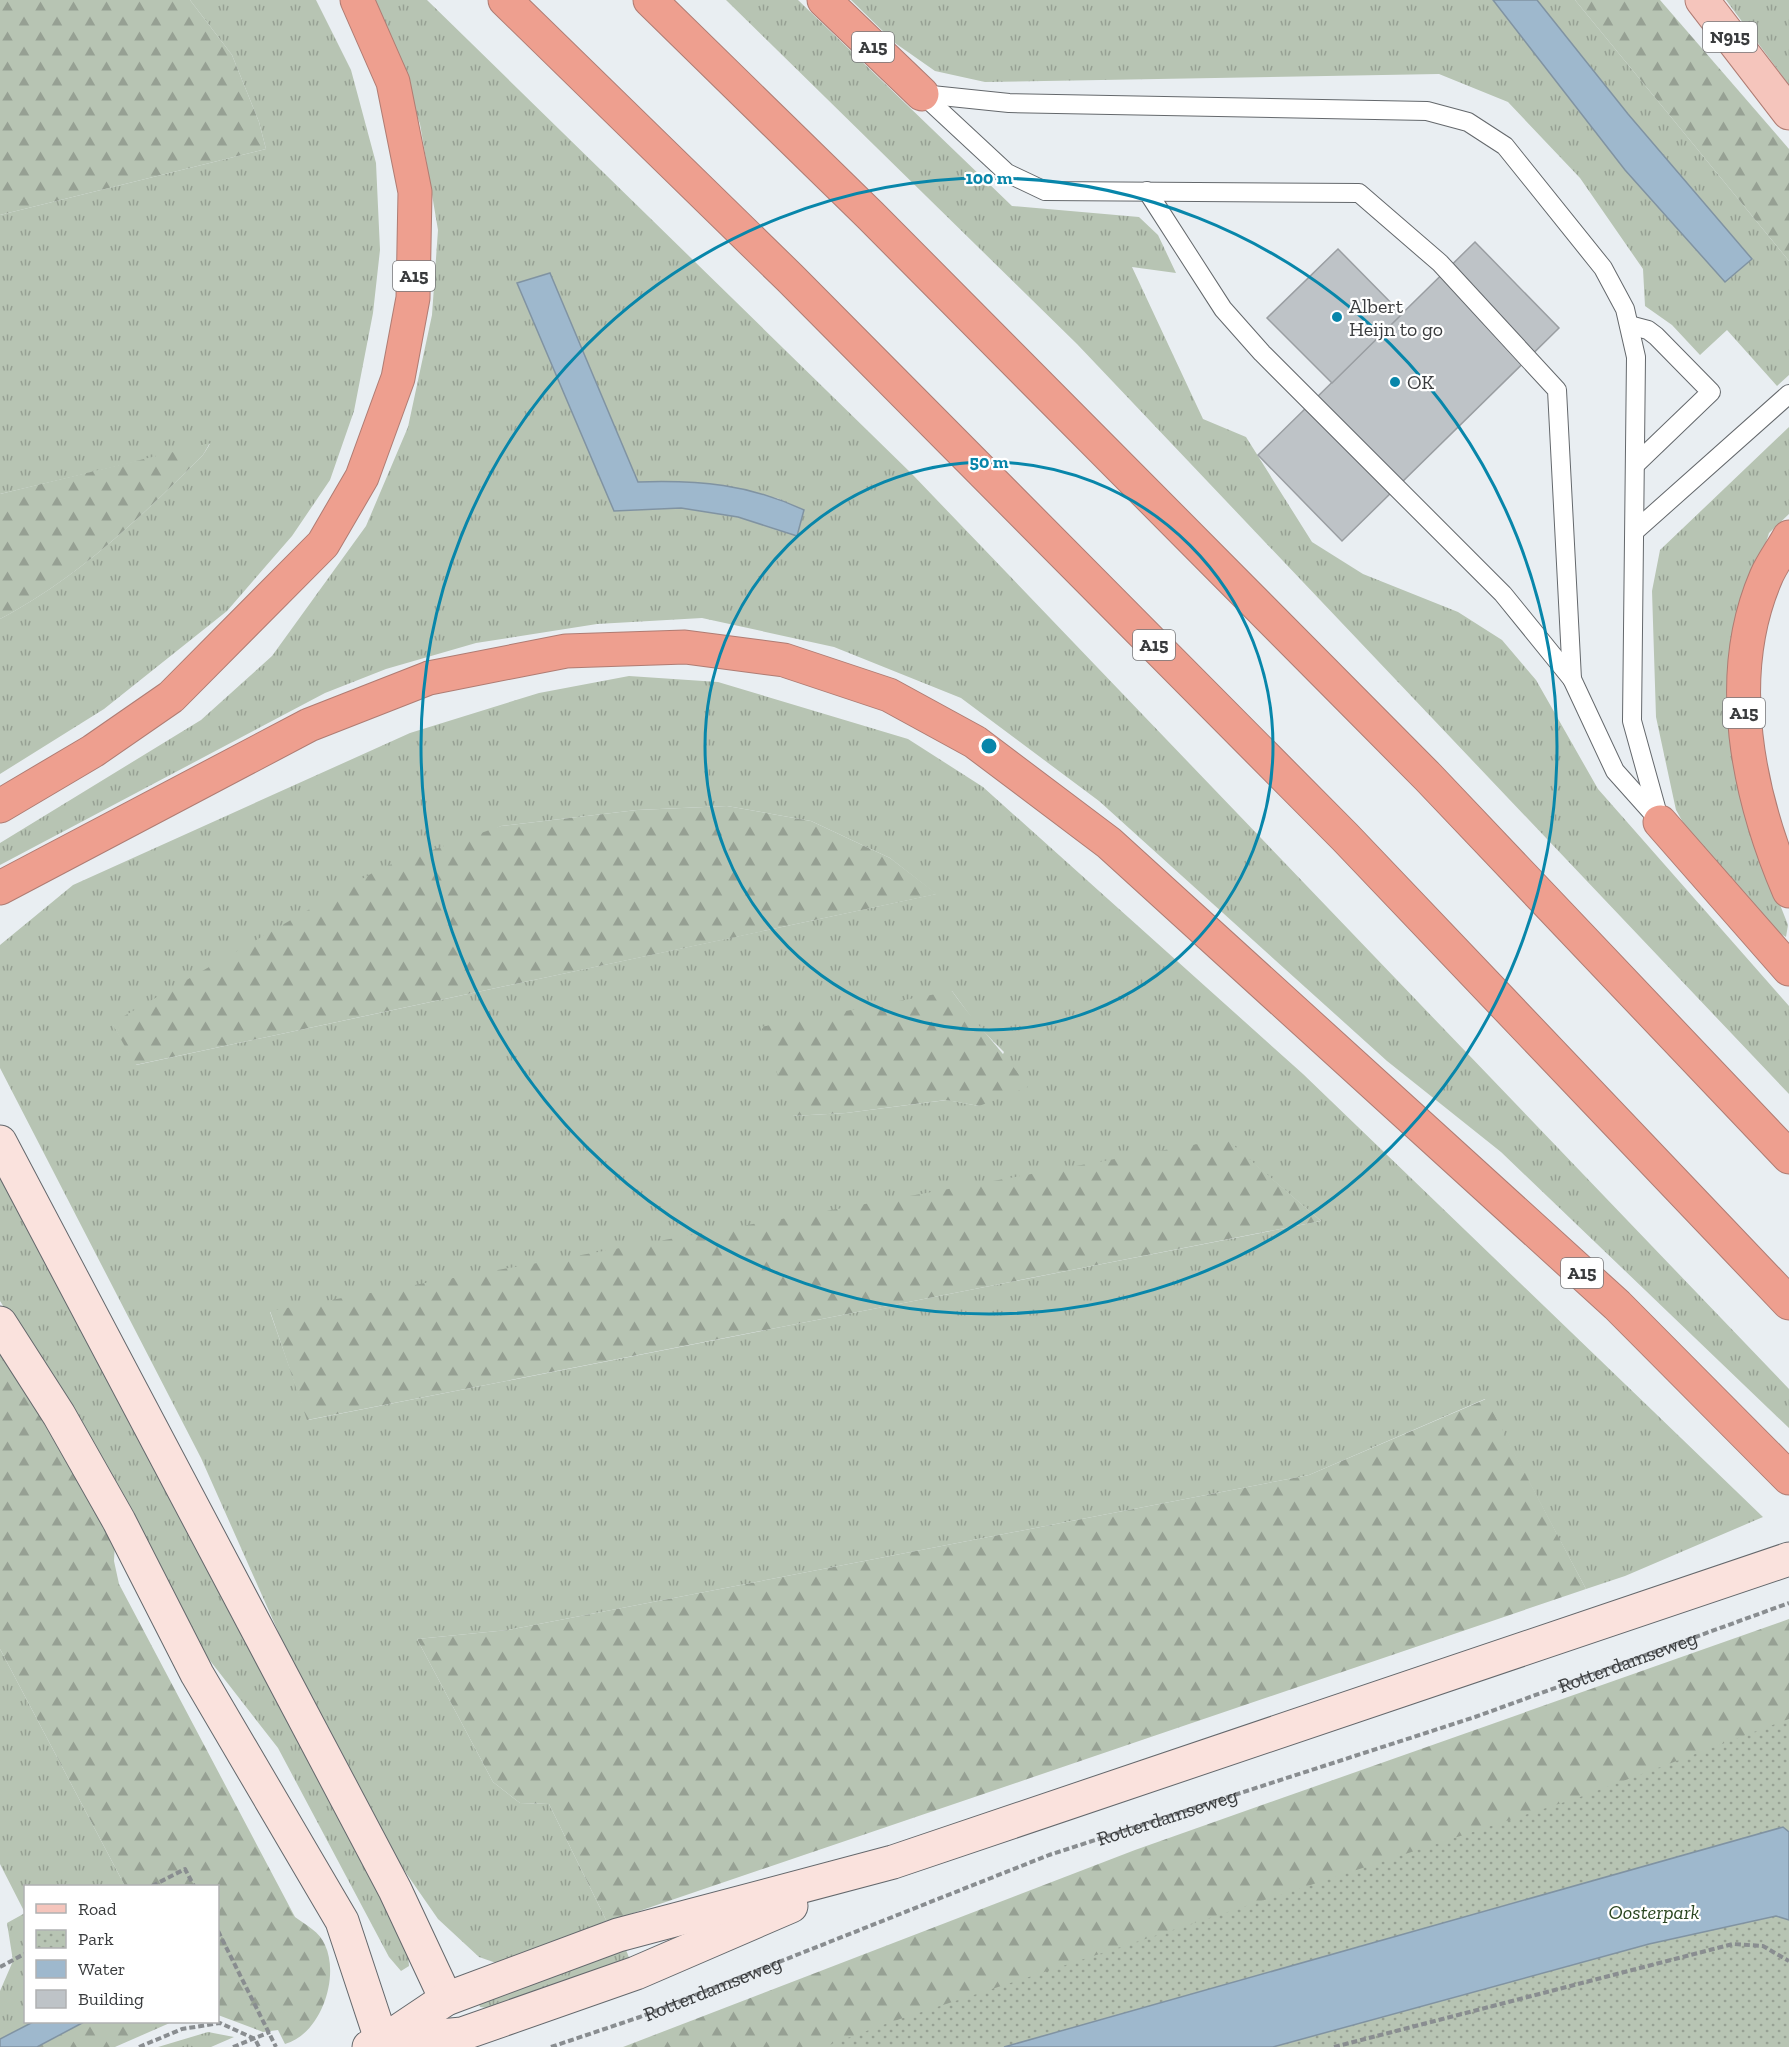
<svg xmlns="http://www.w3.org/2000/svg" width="1789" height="2047" font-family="'Zilla Slab',serif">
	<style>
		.grass { fill: url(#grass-tufts); fill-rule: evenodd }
		.forest { fill: url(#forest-firs) }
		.park { fill: url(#park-dots) }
		.water { fill: #9eb8cd; stroke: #8093a2; stroke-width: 1.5 }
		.building { fill: #bec3c7; stroke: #9a9ea2; stroke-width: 1.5 }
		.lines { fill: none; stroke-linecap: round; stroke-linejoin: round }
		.lane-casing { stroke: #64686c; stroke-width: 20 }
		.secondary-casing { stroke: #64686c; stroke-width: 35 }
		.primary-casing { stroke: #af7c73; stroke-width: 35 }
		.highway-casing { stroke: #af7c73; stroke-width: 35 }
		.path { stroke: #898d90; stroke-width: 4; stroke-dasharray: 6 3; stroke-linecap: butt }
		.lane { stroke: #fff; stroke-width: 18 }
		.secondary { stroke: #fae2dd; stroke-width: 33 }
		.primary { stroke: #f5c5bc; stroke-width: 33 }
		.highway { stroke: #ee9f8f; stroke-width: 33 }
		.ring { fill: none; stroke: #0886aa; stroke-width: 3 }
		.poi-dot { fill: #0886aa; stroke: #fff; stroke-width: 2 }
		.labels { text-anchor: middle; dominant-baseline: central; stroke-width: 4.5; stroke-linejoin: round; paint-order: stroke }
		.shield { fill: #fff; stroke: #757678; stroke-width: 1.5 }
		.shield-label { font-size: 18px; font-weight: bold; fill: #3a3c3e }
		.poi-label { font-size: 20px; fill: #3a3c3e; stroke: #fff; text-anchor: start }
		.street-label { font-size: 20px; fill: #3a3c3e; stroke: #fff }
		.park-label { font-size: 20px; font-style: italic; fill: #2a4620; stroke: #fff }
		.centre { fill: #0886aa; stroke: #fff; stroke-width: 3 }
		.ring-label { font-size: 18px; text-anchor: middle; font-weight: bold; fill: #0886aa; stroke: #fff; stroke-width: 4.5; stroke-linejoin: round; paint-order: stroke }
	</style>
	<defs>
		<pattern id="grass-tufts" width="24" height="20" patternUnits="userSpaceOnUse" patternTransform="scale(1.5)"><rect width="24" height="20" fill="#b7c4b3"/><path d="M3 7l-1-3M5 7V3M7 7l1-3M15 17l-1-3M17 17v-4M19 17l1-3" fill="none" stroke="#96a093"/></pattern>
		<pattern id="forest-firs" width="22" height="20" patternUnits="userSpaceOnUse" patternTransform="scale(1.5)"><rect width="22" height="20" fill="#b7c4b3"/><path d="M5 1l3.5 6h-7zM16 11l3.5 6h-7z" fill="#96a093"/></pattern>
		<pattern id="park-dots" width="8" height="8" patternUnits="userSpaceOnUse" patternTransform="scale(1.5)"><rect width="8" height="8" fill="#b7c4b3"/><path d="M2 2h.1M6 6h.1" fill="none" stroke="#96a093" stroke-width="1.8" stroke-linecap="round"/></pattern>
	</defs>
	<rect width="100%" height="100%" fill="#e9eef2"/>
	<g class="grass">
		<path d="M190 0H316L351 70 376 163 380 250 373 313 354 411 330 480 292 536 227 611 104 709 0 774V619C78 578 141 517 203 455L210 444 0 494V215L266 149 259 122 232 55Z"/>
		<path d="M375 0H427L912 474 1789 1389V1428L1501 1152 1387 1061 1099 801 961 698 834 647 702 618 597 624 476 643 386 669 325 693 0 865V843L201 720 272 656 366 526 408 427 432 315 438 230 420 124ZM550 273 638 482 777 498 804 510 797 535 738 517 681 508 614 511 517 283Z"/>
		<path d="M726 0H798L1012 206 1139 217 1158 235 1176 273 1132 267 1203 419 1246 437 1312 542 1363 574 1458 612 1502 640 1536 680 1598 789 1789 1006V1094L1077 344Z"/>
		<path d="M851 0H1493L1625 170 1725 281 1628 114 1537 0H1575L1789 261V375L1777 386 1727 330 1700 355 1672 325 1645 306 1643 269 1580 178 1508 102 1439 74 985 82 935 71 895 43Z"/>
		<path d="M1726 0H1789V85Z"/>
		<path d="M1789 427V514L1769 533 1738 632 1751 831 1788 925 1786 937 1771 928 1697 847 1676 810 1656 717 1652 591 1660 550Z"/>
		<path d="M629 676 718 682 908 739 983 787 1303 1074 1763 1517 1625 1576 1586 1589 1485 1399 1309 1475 508 1630 417 1639 493 1782 520 1803 549 1804 607 1922 499 1964 479 1957 438 1919 397 1860 281 1638 201 1458 0 1068V945L73 885 410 733 539 693ZM727 806 811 821 890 858 936 894 136 1065 113 1024 501 826 637 810ZM952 991 977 1025 1004 1052 979 1106 947 1100 846 1113 792 1116ZM1226 1140 1321 1221 308 1420 270 1312Z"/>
		<path d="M0 1176 407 1940 409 1966 401 1971 389 1957 278 1748 194 1640 81 1429 0 1301Z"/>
		<path d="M0 1649 125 1886H26V2022H33L0 2039V1991L13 1961 7 1923 25 1913 0 1864Z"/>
		<path d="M626 1950 630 1960 487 2008 480 2007 479 2004Z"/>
		<path d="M208 2032 234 2037 211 2047H158Z"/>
	</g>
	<g class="forest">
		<path d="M0 0H190L232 55 259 122 266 149 0 215Z"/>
		<path d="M1575 0H1660L1789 149V261Z"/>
		<path d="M210 443 203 455C141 517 78 578 0 619V494Z"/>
		<path d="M727 806 811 821 890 858 937 894 135 1065 112 1023 381 868 501 826 637 810Z"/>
		<path d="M952 991C976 1025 1005 1053 1028 1087L979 1106 946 1100 846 1113 792 1116 761 1027Z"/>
		<path d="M1226 1139 1321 1221 307 1420 270 1311Z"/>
		<path d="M0 1345 115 1541 114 1561 119 1584 295 1917C306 1925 320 1932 325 1945 340 1977 321 2034 285 2044L278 2030 263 2032 218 2015V1886H125L0 1649Z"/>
		<path d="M1486 1399 1586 1589 607 1922 549 1804 520 1803 493 1782 417 1639 508 1630 1309 1475Z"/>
		<path d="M1789 1619V1832L1004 2047H623L1135 1850Z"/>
		<path d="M84 2022H172L115 2047H37Z"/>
	</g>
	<path class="park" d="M1789 1719V2047H823L891 2022 1583 1796Z"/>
	<g class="water">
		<path d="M1493 0H1537L1628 114 1752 259 1725 282 1625 170Z"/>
		<path d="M550 273 638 482C700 480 748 484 804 510L797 536 738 517 681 508 614 511 517 283Z"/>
		<path d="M1783 1827 1789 1832V1920L1776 1916 1649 1944 1273 2047H1004Z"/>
		<path d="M33 2022H84L37 2047H0V2039Z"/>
	</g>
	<g class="building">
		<path d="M1475 242 1559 328 1342 541 1258 455Z"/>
		<path d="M1338 249 1402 314 1332 383 1267 318Z"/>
	</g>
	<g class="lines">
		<defs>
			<g id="lane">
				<path d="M922 94 1009 103 1427 111 1468 122 1505 146 1603 268 1625 309 1636 357 1632 721 1660 822"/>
				<path d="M922 94 1007 173 1045 191 1359 193 1440 263 1557 390 1572 679 1615 771 1657 818"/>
				<path d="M1147 191 1223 309 1262 353 1503 594 1572 679"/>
				<path d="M1629 325 1648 330 1656 336 1711 392 1635 465"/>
				<path d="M1635 531 1789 394"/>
			</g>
			<g id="secondary">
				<path d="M0 1142 395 1890 446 1999"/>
				<path d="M0 1323 59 1415 119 1521 197 1674 342 1921 382 2042"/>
				<path d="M387 2041 462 2034 636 1973 791 1906"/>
				<path d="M369 2047 382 2042 446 1999 618 1935 893 1862 1789 1559"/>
			</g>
			<path id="primary" d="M1702 0 1789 113"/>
			<g id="highway">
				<path d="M505 0 790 278 1345 837 1789 1303"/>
				<path d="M650 0 870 215 1428 777 1789 1157"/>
				<path d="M824 0 922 94"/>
				<path d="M1789 537C1782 550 1772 563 1766 577 1723 677 1748 795 1789 891"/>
				<path d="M0 806 93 751 171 697 323 544 362 477 398 378 413 298 415 192 393 82 357 0"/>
				<path d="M1660 822 1789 969"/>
				<path d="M0 888 309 725 429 678 566 651 685 647 784 660 889 695 975 742 1109 843 1617 1305 1789 1478"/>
			</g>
		</defs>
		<use href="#lane" class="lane-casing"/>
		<use href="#secondary" class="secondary-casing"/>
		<use href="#primary" class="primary-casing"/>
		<use href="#highway" class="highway-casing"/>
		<g class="path">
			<path d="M152 1886 185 1869 194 1886"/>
			<path d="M218 1931 276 2047"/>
			<path d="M0 1967 26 1953"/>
			<path d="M139 2047 182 2029 220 2023 255 2039 259 2047"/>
			<path d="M233 2047 270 2032"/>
			<path id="s1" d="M551 2047 640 2017 1049 1855 1475 1717 1789 1603"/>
			<path d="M1334 2047 1733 1944 1763 1946 1789 1961"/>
		</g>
		<use href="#lane" class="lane"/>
		<use href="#secondary" class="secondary"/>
		<use href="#primary" class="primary"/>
		<use href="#highway" class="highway"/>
	</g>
	<g class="ring">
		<circle cx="989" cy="746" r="284"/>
		<circle cx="989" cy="746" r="568"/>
	</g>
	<g class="poi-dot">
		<circle cx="1337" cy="317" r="6"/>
		<circle cx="1395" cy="382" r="6"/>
	</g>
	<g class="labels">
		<g class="shield">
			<rect x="1703" y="22" width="54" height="30" rx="4.5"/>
			<rect x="852" y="32" width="42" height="30" rx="4.5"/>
			<rect x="393" y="261" width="42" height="30" rx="4.5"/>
			<rect x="1133" y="630" width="42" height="30" rx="4.5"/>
			<rect x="1723" y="698" width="42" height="30" rx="4.5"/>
			<rect x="1561" y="1258" width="42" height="30" rx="4.5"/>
		</g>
		<g class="shield-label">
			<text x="1730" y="37">N915</text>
			<text x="873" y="47">A15</text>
			<text x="414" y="276">A15</text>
			<text x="1154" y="645">A15</text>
			<text x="1744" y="713">A15</text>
			<text x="1582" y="1273">A15</text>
		</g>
		<g class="poi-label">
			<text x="1349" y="306">Albert<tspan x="1349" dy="23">Heijn to go</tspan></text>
			<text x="1407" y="382">OK</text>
		</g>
		<g class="street-label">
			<text stroke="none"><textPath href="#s1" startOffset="1144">Rotterdamseweg</textPath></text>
			<text stroke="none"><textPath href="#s1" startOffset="658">Rotterdamseweg</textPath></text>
			<text stroke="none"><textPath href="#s1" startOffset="172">Rotterdamseweg</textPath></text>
		</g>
		<g class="park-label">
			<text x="1654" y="1912">Oosterpark</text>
		</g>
	</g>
	<circle cx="989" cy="746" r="9" class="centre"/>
	<g class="ring-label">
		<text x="989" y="184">100 m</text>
		<text x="989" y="468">50 m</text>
	</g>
	<rect x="24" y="1885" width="195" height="138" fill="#ffffff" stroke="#b0b1b2" stroke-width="1.5"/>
	<rect x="36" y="1904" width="30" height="9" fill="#f5c5bc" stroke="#b0b1b2" stroke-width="1.5"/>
	<text x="78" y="1915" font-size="18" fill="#3a3c3e">Road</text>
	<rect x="36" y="1930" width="30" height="18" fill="url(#park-dots)" stroke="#b0b1b2" stroke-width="1.5"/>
	<text x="78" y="1945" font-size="18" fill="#3a3c3e">Park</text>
	<rect x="36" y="1960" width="30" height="18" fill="#9eb8cd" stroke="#b0b1b2" stroke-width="1.5"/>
	<text x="78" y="1975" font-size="18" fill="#3a3c3e">Water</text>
	<rect x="36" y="1990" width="30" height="18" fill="#bec3c7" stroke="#b0b1b2" stroke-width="1.5"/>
	<text x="78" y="2005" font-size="18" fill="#3a3c3e">Building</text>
</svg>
